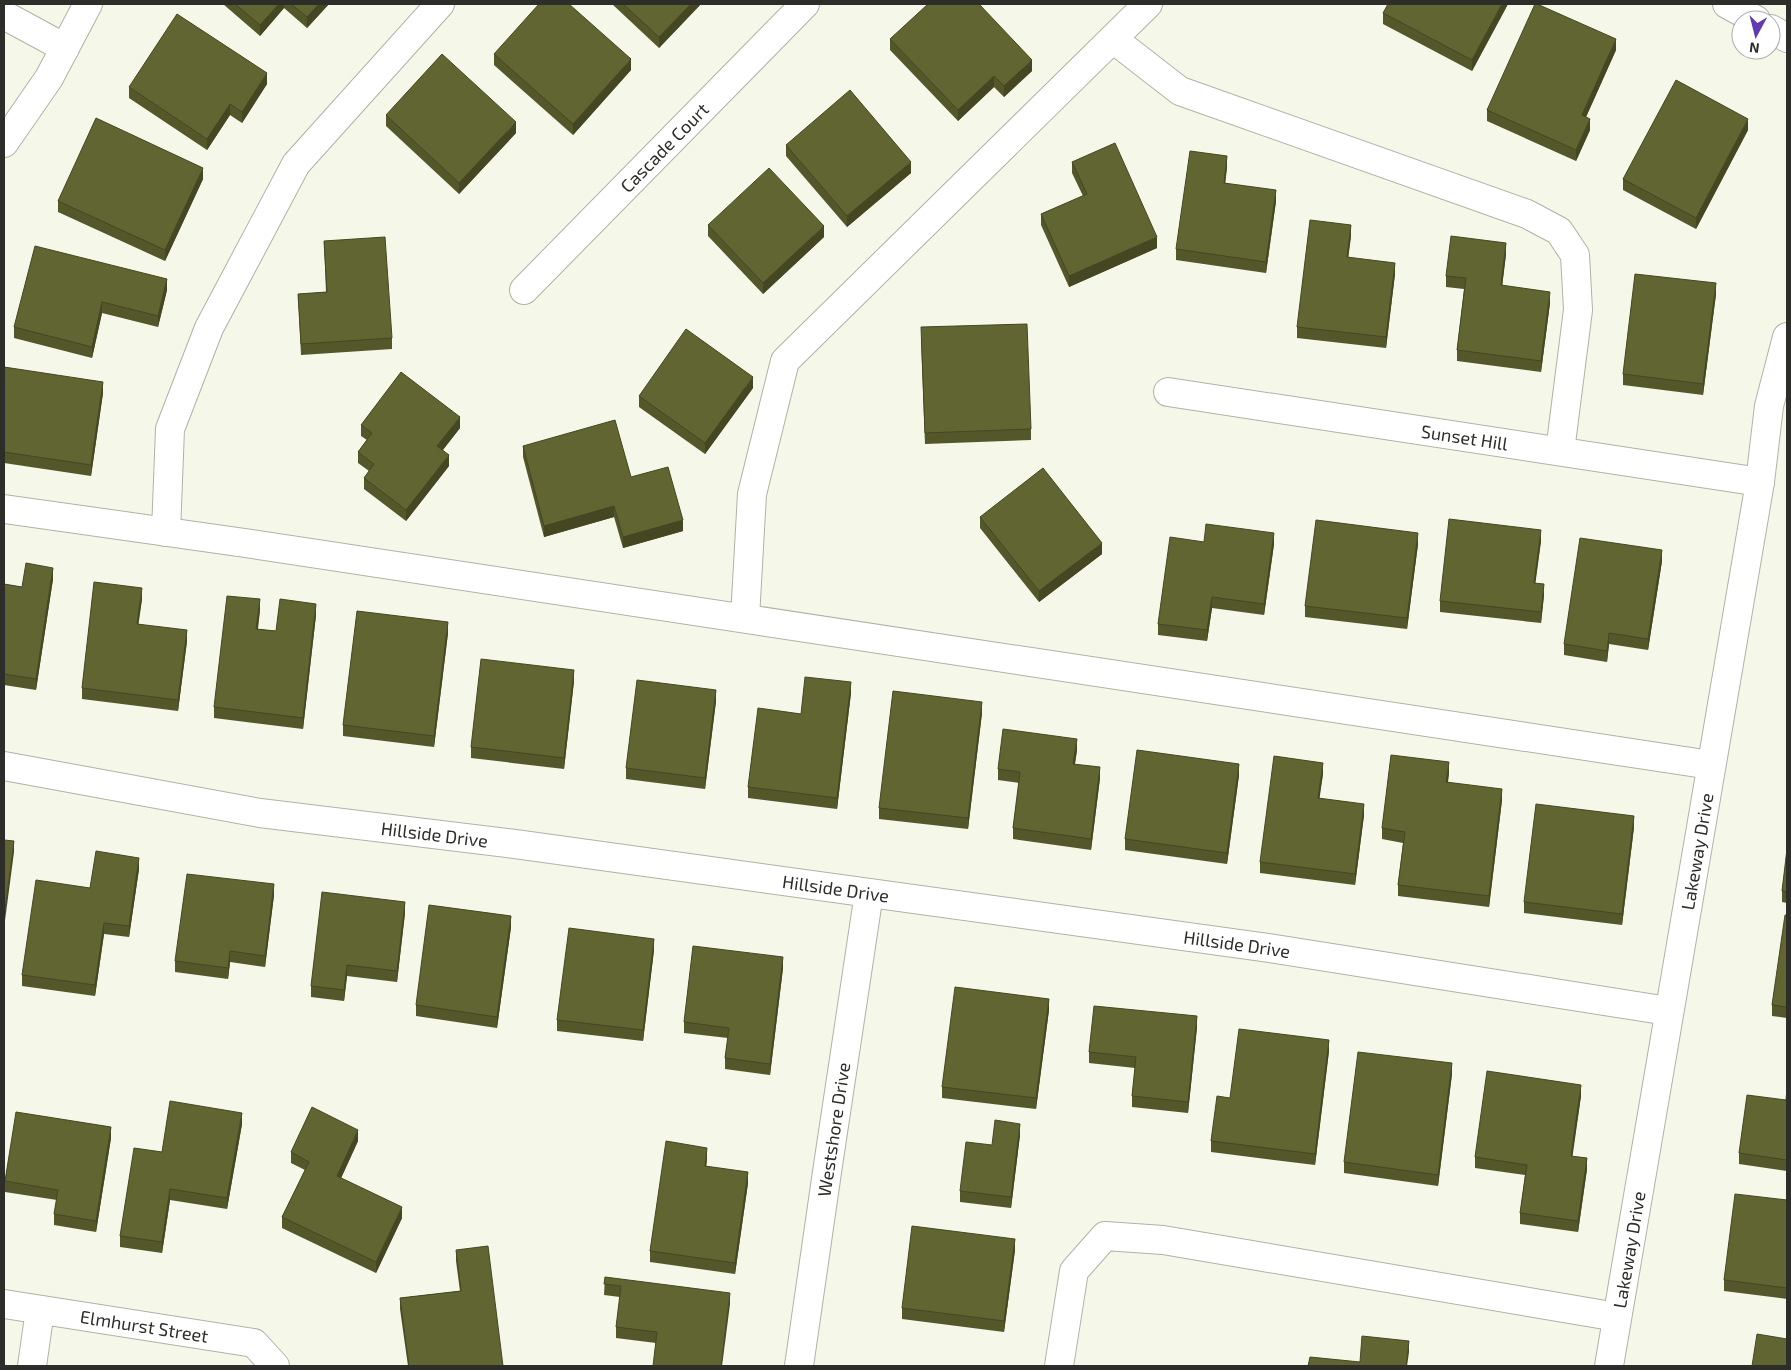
<svg xmlns="http://www.w3.org/2000/svg" width="1791" height="1370" font-family="'Exo 2',sans-serif">
	<style>
		.lines { fill: none; stroke-linecap: round; stroke-linejoin: round }
		.minor-casing { stroke: #b1b2a6; stroke-width: 30 }
		.minor { stroke: #fff; stroke-width: 28 }
		.wall { fill: #53572a }
		.shaded-wall { fill: #444722 }
		.building { fill: #616531; stroke: #444722 }
		.labels { text-anchor: middle; dominant-baseline: central; stroke-width: 5; stroke-linejoin: round; paint-order: stroke }
		.street-label { font-size: 18px; fill: #2d2e29; stroke: #fff }
	</style>
	<rect width="100%" height="100%" fill="#f5f7e9"/>
	<g class="lines">
		<defs>
			<g id="minor">
				<path d="M1727 4 1756 20"/>
				<path d="M4 15 65 48"/>
				<path d="M1771 29 1787 38"/>
				<path d="M1113 39 1180 91 1527 214 1559 231 1575 255 1578 310 1560 451"/>
				<path d="M4 143 49 78 88 4"/>
				<path id="s1" d="M524 290 805 4"/>
				<path id="s2" d="M1168 392 1760 482"/>
				<path d="M4 509 245 543 1711 765"/>
				<path d="M166 532 170 429 209 328 296 164 440 4"/>
				<path d="M745 618 752 494 785 361 1148 4"/>
				<path id="s3" d="M4 766 260 813 515 844 1269 948 1668 1011"/>
				<path id="s4" d="M4 1304 254 1343 275 1366"/>
				<path d="M32 1366 40 1310"/>
				<path id="s5" d="M799 1366 827 1172 869 893"/>
				<path d="M1059 1366 1074 1271 1105 1236 1163 1240 1617 1317"/>
				<path id="s6" d="M1609 1366 1760 482 1769 406 1787 337"/>
			</g>
		</defs>
		<use href="#minor" class="minor-casing"/>
		<use href="#minor" class="minor"/>
	</g>
	<g class="wall">
		<path d="M223 4H329L307 28 284 8 260 36Z"/>
		<path d="M612 4H701L659 48Z"/>
		<path d="M1508 4 1472 71 1383 24V13Z"/>
		<path d="M890 39 1032 71 1004 97 994 87 958 121 890 50Z"/>
		<path d="M1616 50 1586 117 1590 130 1576 161 1487 121V110Z"/>
		<path d="M494 54 631 70 573 135 494 65Z"/>
		<path d="M267 84 242 123 230 115 207 150 129 98V87Z"/>
		<path d="M386 115 516 133 459 194 386 126Z"/>
		<path d="M1748 130 1696 229 1623 190V179Z"/>
		<path d="M786 145 911 173 847 227 786 156Z"/>
		<path d="M1072 162 1157 248 1069 287 1041 225V214L1083 196 1072 173Z"/>
		<path d="M1227 167 1225 183 1276 201 1266 273 1176 260V249Z"/>
		<path d="M203 179 165 261 58 212V201Z"/>
		<path d="M708 225 824 237 763 294 708 236Z"/>
		<path d="M1351 236 1348 257 1395 274 1386 348 1297 338V327Z"/>
		<path d="M324 241 392 338V349L301 355 298 294 326 292Z"/>
		<path d="M1506 254 1502 286 1550 303 1541 372 1457 361V350L1464 289 1446 287V276Z"/>
		<path d="M167 279V290L158 327 102 313 92 358 14 338V327Z"/>
		<path d="M1716 294 1703 395 1623 385V374Z"/>
		<path d="M921 338 1031 429V440L925 444Z"/>
		<path d="M4 367 103 393 91 476 4 463Z"/>
		<path d="M753 388 705 454 639 407V396Z"/>
		<path d="M361 425 460 428 443 450 449 466 406 521 364 489V478L369 471 358 463V452L367 440 361 436Z"/>
		<path d="M523 446 631 477 683 531 623 548 614 517 544 537 523 457Z"/>
		<path d="M980 517 1102 554 1039 602 980 528Z"/>
		<path d="M1541 541 1535 583 1544 595 1541 623 1440 612V601Z"/>
		<path d="M1204 542 1274 544 1264 615 1212 608 1207 641 1158 635V624Z"/>
		<path d="M1418 544 1407 629 1305 617V606Z"/>
		<path d="M1662 561 1648 650 1609 644 1607 662 1564 655V644Z"/>
		<path d="M53 579 36 690 4 685V584L22 587Z"/>
		<path d="M142 599 138 624 187 641 178 711 82 699V688Z"/>
		<path d="M260 610 258 629 276 631 316 615 303 729 214 718V707Z"/>
		<path d="M448 633 434 747 343 736V725Z"/>
		<path d="M574 681 564 769 471 758V747Z"/>
		<path d="M851 693 837 809 748 798V787L801 714Z"/>
		<path d="M716 701 705 789 626 779V768Z"/>
		<path d="M982 713 968 829 879 819V808Z"/>
		<path d="M1077 750 1075 764 1100 778 1091 850 1013 839V828L1019 783 998 780V769Z"/>
		<path d="M1449 773 1448 782 1502 800 1489 907 1398 896V885L1403 843 1382 839V828Z"/>
		<path d="M1323 774 1319 798 1364 815 1355 885 1260 873V862Z"/>
		<path d="M1239 775 1227 864 1125 850V839Z"/>
		<path d="M1634 827 1622 925 1524 913V902Z"/>
		<path d="M1787 849V903L1782 902V891Z"/>
		<path d="M139 869 129 937 104 934 95 996 22 986V975L90 888Z"/>
		<path d="M274 895 265 967 230 962 228 979 175 972V961Z"/>
		<path d="M405 913 397 982 347 976 344 1001 311 997V986Z"/>
		<path d="M1787 915V1018L1772 1016V1005Z"/>
		<path d="M511 927 497 1028 416 1016V1005Z"/>
		<path d="M654 950 643 1041 557 1031V1020Z"/>
		<path d="M783 968 770 1075 725 1069V1058L728 1038 684 1033V1022Z"/>
		<path d="M1049 1010 1036 1109 942 1098V1087Z"/>
		<path d="M1197 1027 1188 1113 1132 1107V1096L1135 1068 1089 1063V1052Z"/>
		<path d="M1329 1051 1315 1165 1211 1152V1141L1230 1098Z"/>
		<path d="M1452 1074 1438 1186 1344 1173V1162Z"/>
		<path d="M1787 1088V1171L1739 1164V1153L1786 1100Z"/>
		<path d="M1581 1096 1572 1156 1587 1169 1578 1232 1520 1224V1213L1525 1175 1475 1168V1157Z"/>
		<path d="M242 1124 227 1209 170 1200 162 1253 120 1247V1236L162 1152Z"/>
		<path d="M1020 1135 1011 1208 960 1202V1191L992 1145Z"/>
		<path d="M111 1138 96 1232 54 1225V1214L57 1200 5 1192V1181Z"/>
		<path d="M358 1141 341 1178 402 1218 376 1273 282 1228V1217L305 1170 291 1163V1152Z"/>
		<path d="M707 1159 706 1166 748 1183 735 1274 650 1262V1251Z"/>
		<path d="M1787 1200V1299L1724 1291V1280Z"/>
		<path d="M456 1250 503 1366H408L400 1309V1298L460 1291 456 1261Z"/>
		<path d="M1015 1250 1004 1332 902 1319V1308Z"/>
		<path d="M605 1277 730 1304 656 1343 616 1338V1327L620 1297 604 1295Z"/>
	</g>
	<g class="shaded-wall">
		<path d="M279 4H284V8L260 36V25Z"/>
		<path d="M319 4H329L307 28V17Z"/>
		<path d="M691 4H701L659 48V37Z"/>
		<path d="M1502 4H1508L1472 71V60Z"/>
		<path d="M1616 39V50L1582 126V115Z"/>
		<path d="M631 59V70L573 135V124Z"/>
		<path d="M1032 60V71L1004 97V86Z"/>
		<path d="M267 73V84L242 123V112Z"/>
		<path d="M994 76V87L958 121V110Z"/>
		<path d="M230 104V115L207 150V139Z"/>
		<path d="M1590 119V130L1576 161V150Z"/>
		<path d="M1748 119V130L1696 229V218Z"/>
		<path d="M516 122V133L459 194V183Z"/>
		<path d="M1227 156V167L1224 194V183Z"/>
		<path d="M911 162V173L847 227V216Z"/>
		<path d="M203 168V179L165 261V250Z"/>
		<path d="M1276 190V201L1266 273V262Z"/>
		<path d="M1351 225V236L1347 268V257Z"/>
		<path d="M824 226V237L763 294V283Z"/>
		<path d="M1157 237V248L1069 287V276Z"/>
		<path d="M1506 243V254L1501 296V285Z"/>
		<path d="M1395 263V274L1386 348V337Z"/>
		<path d="M167 279V290L158 327V316Z"/>
		<path d="M1716 283V294L1703 395V384Z"/>
		<path d="M1550 292V303L1541 372V361Z"/>
		<path d="M102 302V313L92 358V347Z"/>
		<path d="M753 377V388L705 454V443Z"/>
		<path d="M103 382V393L91 476V465Z"/>
		<path d="M460 417V428L437 457V446Z"/>
		<path d="M449 455V466L406 521V510Z"/>
		<path d="M614 506V517L544 537V526Z"/>
		<path d="M683 520V531L623 548V537Z"/>
		<path d="M1541 530V541L1534 594V583Z"/>
		<path d="M1274 533V544L1264 615V604Z"/>
		<path d="M1418 533V544L1407 629V618Z"/>
		<path d="M1102 543V554L1039 602V591Z"/>
		<path d="M1662 550V561L1648 650V639Z"/>
		<path d="M53 568V579L36 690V679Z"/>
		<path d="M1544 584V595L1541 623V612Z"/>
		<path d="M142 588V599L137 635V624Z"/>
		<path d="M1212 597V608L1207 641V630Z"/>
		<path d="M260 599V610L256 640V629Z"/>
		<path d="M316 604V615L303 729V718Z"/>
		<path d="M448 622V633L434 747V736Z"/>
		<path d="M187 630V641L178 711V700Z"/>
		<path d="M1609 633V644L1607 662V651Z"/>
		<path d="M574 670V681L564 769V758Z"/>
		<path d="M851 682V693L837 809V798Z"/>
		<path d="M716 690V701L705 789V778Z"/>
		<path d="M982 702V713L968 829V818Z"/>
		<path d="M1077 739V750L1073 775V764Z"/>
		<path d="M1449 762V773L1446 793V782Z"/>
		<path d="M1323 763V774L1318 809V798Z"/>
		<path d="M1239 764V775L1227 864V853Z"/>
		<path d="M1100 767V778L1091 850V839Z"/>
		<path d="M1502 789V800L1489 907V896Z"/>
		<path d="M1364 804V815L1355 885V874Z"/>
		<path d="M1634 816V827L1622 925V914Z"/>
		<path d="M14 841V852L4 928V917Z"/>
		<path d="M139 858V869L129 937V926Z"/>
		<path d="M274 884V895L265 967V956Z"/>
		<path d="M405 902V913L397 982V971Z"/>
		<path d="M511 916V927L497 1028V1017Z"/>
		<path d="M104 923V934L95 996V985Z"/>
		<path d="M654 939V950L643 1041V1030Z"/>
		<path d="M230 951V962L228 979V968Z"/>
		<path d="M783 957V968L770 1075V1064Z"/>
		<path d="M347 965V976L344 1001V990Z"/>
		<path d="M1049 999V1010L1036 1109V1098Z"/>
		<path d="M1197 1016V1027L1188 1113V1102Z"/>
		<path d="M1329 1040V1051L1315 1165V1154Z"/>
		<path d="M1452 1063V1074L1438 1186V1175Z"/>
		<path d="M1581 1085V1096L1571 1167V1156Z"/>
		<path d="M242 1113V1124L227 1209V1198Z"/>
		<path d="M1020 1124V1135L1011 1208V1197Z"/>
		<path d="M111 1127V1138L96 1232V1221Z"/>
		<path d="M358 1130V1141L337 1187V1176Z"/>
		<path d="M707 1148V1159L705 1177V1166Z"/>
		<path d="M1587 1158V1169L1578 1232V1221Z"/>
		<path d="M748 1172V1183L735 1274V1263Z"/>
		<path d="M170 1189V1200L162 1253V1242Z"/>
		<path d="M402 1207V1218L376 1273V1262Z"/>
		<path d="M1015 1239V1250L1004 1332V1321Z"/>
		<path d="M730 1293V1304L722 1366H721Z"/>
		<path d="M1409 1341V1352L1407 1366H1406Z"/>
	</g>
	<g class="building">
		<path d="M235 4H279L260 25Z"/>
		<path d="M291 4H319L307 17Z"/>
		<path d="M539 4H569L631 59 573 124 494 54Z"/>
		<path d="M623 4H691L659 37Z"/>
		<path d="M928 4H979L1032 60 1004 86 994 76 958 110 890 39Z"/>
		<path d="M1388 4H1502L1472 60 1383 13Z"/>
		<path d="M1535 4H1537L1616 39 1582 115 1590 119 1576 150 1487 110Z"/>
		<path d="M177 14 267 73 242 112 230 104 207 139 129 87Z"/>
		<path d="M442 54 516 122 459 183 386 115Z"/>
		<path d="M1676 80 1748 119 1696 218 1623 179Z"/>
		<path d="M850 90 911 162 847 216 786 145Z"/>
		<path d="M96 118 203 168 165 250 58 201Z"/>
		<path d="M1115 143 1157 237 1069 276 1041 214 1087 194 1072 162Z"/>
		<path d="M1190 151 1227 156 1224 183 1276 190 1266 262 1176 249Z"/>
		<path d="M769 168 824 226 763 283 708 225Z"/>
		<path d="M1310 220 1351 225 1347 257 1395 263 1386 337 1297 327Z"/>
		<path d="M1451 236 1506 243 1501 285 1550 292 1541 361 1457 350 1466 278 1446 276Z"/>
		<path d="M385 237 392 338 301 344 298 294 327 292 324 241Z"/>
		<path d="M35 246 167 279 158 316 102 302 92 347 14 327Z"/>
		<path d="M1635 274 1716 283 1703 384 1623 374Z"/>
		<path d="M1027 324 1031 429 925 433 921 327Z"/>
		<path d="M686 329 753 377 705 443 639 396Z"/>
		<path d="M4 367 103 382 91 465 4 452Z"/>
		<path d="M401 372 460 417 437 446 449 455 406 510 364 478 374 464 358 452 372 433 361 425Z"/>
		<path d="M615 420 631 477 668 467 683 520 623 537 614 506 544 526 523 446Z"/>
		<path d="M1043 468 1102 543 1039 591 980 517Z"/>
		<path d="M1449 519 1541 530 1534 583 1544 584 1541 612 1440 601Z"/>
		<path d="M1316 520 1418 533 1407 618 1305 606Z"/>
		<path d="M1206 524 1274 533 1264 604 1212 597 1207 630 1158 624 1170 537 1204 542Z"/>
		<path d="M1580 538 1662 550 1648 639 1609 633 1607 651 1564 644Z"/>
		<path d="M26 563 53 568 36 679 4 674V584L22 587Z"/>
		<path d="M94 582 142 588 137 624 187 630 178 700 82 688Z"/>
		<path d="M227 596 260 599 256 629 276 631 280 599 316 604 303 718 214 707Z"/>
		<path d="M357 611 448 622 434 736 343 725Z"/>
		<path d="M481 659 574 670 564 758 471 747Z"/>
		<path d="M805 677 851 682 837 798 748 787 758 708 801 714Z"/>
		<path d="M637 680 716 690 705 778 626 768Z"/>
		<path d="M893 691 982 702 968 818 879 808Z"/>
		<path d="M1003 729 1077 739 1073 764 1100 767 1091 839 1013 828 1020 772 998 769Z"/>
		<path d="M1137 750 1239 764 1227 853 1125 839Z"/>
		<path d="M1391 755 1449 762 1446 782 1502 789 1489 896 1398 885 1405 832 1382 828Z"/>
		<path d="M1274 756 1323 763 1318 798 1364 804 1355 874 1260 862Z"/>
		<path d="M1536 804 1634 816 1622 914 1524 902Z"/>
		<path d="M4 840 14 841 4 917Z"/>
		<path d="M1787 849V892L1782 891Z"/>
		<path d="M96 851 139 858 129 926 104 923 95 985 22 975 36 880 90 888Z"/>
		<path d="M187 874 274 884 265 956 230 951 228 968 175 961Z"/>
		<path d="M322 892 405 902 397 971 347 965 344 990 311 986Z"/>
		<path d="M429 905 511 916 497 1017 416 1005Z"/>
		<path d="M1785 915H1787V1007L1772 1005Z"/>
		<path d="M569 928 654 939 643 1030 557 1020Z"/>
		<path d="M693 946 783 957 770 1064 725 1058 729 1028 684 1022Z"/>
		<path d="M955 987 1049 999 1036 1098 942 1087Z"/>
		<path d="M1094 1006 1197 1016 1188 1102 1132 1096 1136 1057 1089 1052Z"/>
		<path d="M1239 1029 1329 1040 1315 1154 1211 1141 1217 1096 1230 1098Z"/>
		<path d="M1358 1052 1452 1063 1438 1175 1344 1162Z"/>
		<path d="M1487 1071 1581 1085 1571 1156 1587 1158 1578 1221 1520 1213 1527 1165 1475 1157Z"/>
		<path d="M1787 1088V1160L1739 1153 1747 1095 1786 1100Z"/>
		<path d="M170 1101 242 1113 227 1198 170 1189 162 1242 120 1236 134 1148 162 1152Z"/>
		<path d="M312 1107 358 1130 337 1176 402 1207 376 1262 282 1217 309 1162 291 1152Z"/>
		<path d="M16 1112 111 1127 96 1221 54 1214 58 1190 5 1181Z"/>
		<path d="M995 1120 1020 1124 1011 1197 960 1191 966 1142 992 1145Z"/>
		<path d="M666 1141 707 1148 705 1166 748 1172 735 1263 650 1251Z"/>
		<path d="M1735 1194 1787 1200V1288L1724 1280Z"/>
		<path d="M912 1226 1015 1239 1004 1321 902 1308Z"/>
		<path d="M488 1246 503 1366H409L400 1298 461 1291 456 1250Z"/>
		<path d="M605 1277 730 1293 721 1366H653L657 1332 616 1327 621 1286 604 1284Z"/>
		<path d="M1757 1334 1787 1339V1366H1752Z"/>
		<path d="M1362 1336 1409 1341 1406 1366H1308L1310 1357 1360 1362Z"/>
	</g>
	<g class="labels">
		<g class="street-label">
			<text stroke="none"><textPath href="#s1" startOffset="200">Cascade Court</textPath></text>
			<text stroke="none"><textPath href="#s2" startOffset="300">Sunset Hill</textPath></text>
			<text stroke="none"><textPath href="#s3" startOffset="436">Hillside Drive</textPath></text>
			<text stroke="none"><textPath href="#s6" startOffset="522">Lakeway Drive</textPath></text>
			<text stroke="none"><textPath href="#s3" startOffset="841">Hillside Drive</textPath></text>
			<text stroke="none"><textPath href="#s3" startOffset="1246">Hillside Drive</textPath></text>
			<text stroke="none"><textPath href="#s5" startOffset="239">Westshore Drive</textPath></text>
			<text stroke="none"><textPath href="#s6" startOffset="118">Lakeway Drive</textPath></text>
			<text stroke="none"><textPath href="#s4" startOffset="142">Elmhurst Street</textPath></text>
		</g>
	</g>
	<rect width="1791" height="1370" fill="none" stroke="#2d2e29" stroke-width="10"/>
	<g transform="translate(1756 35) rotate(187)"><circle r="24" fill="#ffffff" stroke="#ababa9"/>
	<path d="M0-4L9 19L0 12L-9 19Z" fill="#603ab2"/>
	<text y="-8" font-size="14" font-weight="bold" text-anchor="middle" fill="#2d2e29">N</text>
	</g>
</svg>
